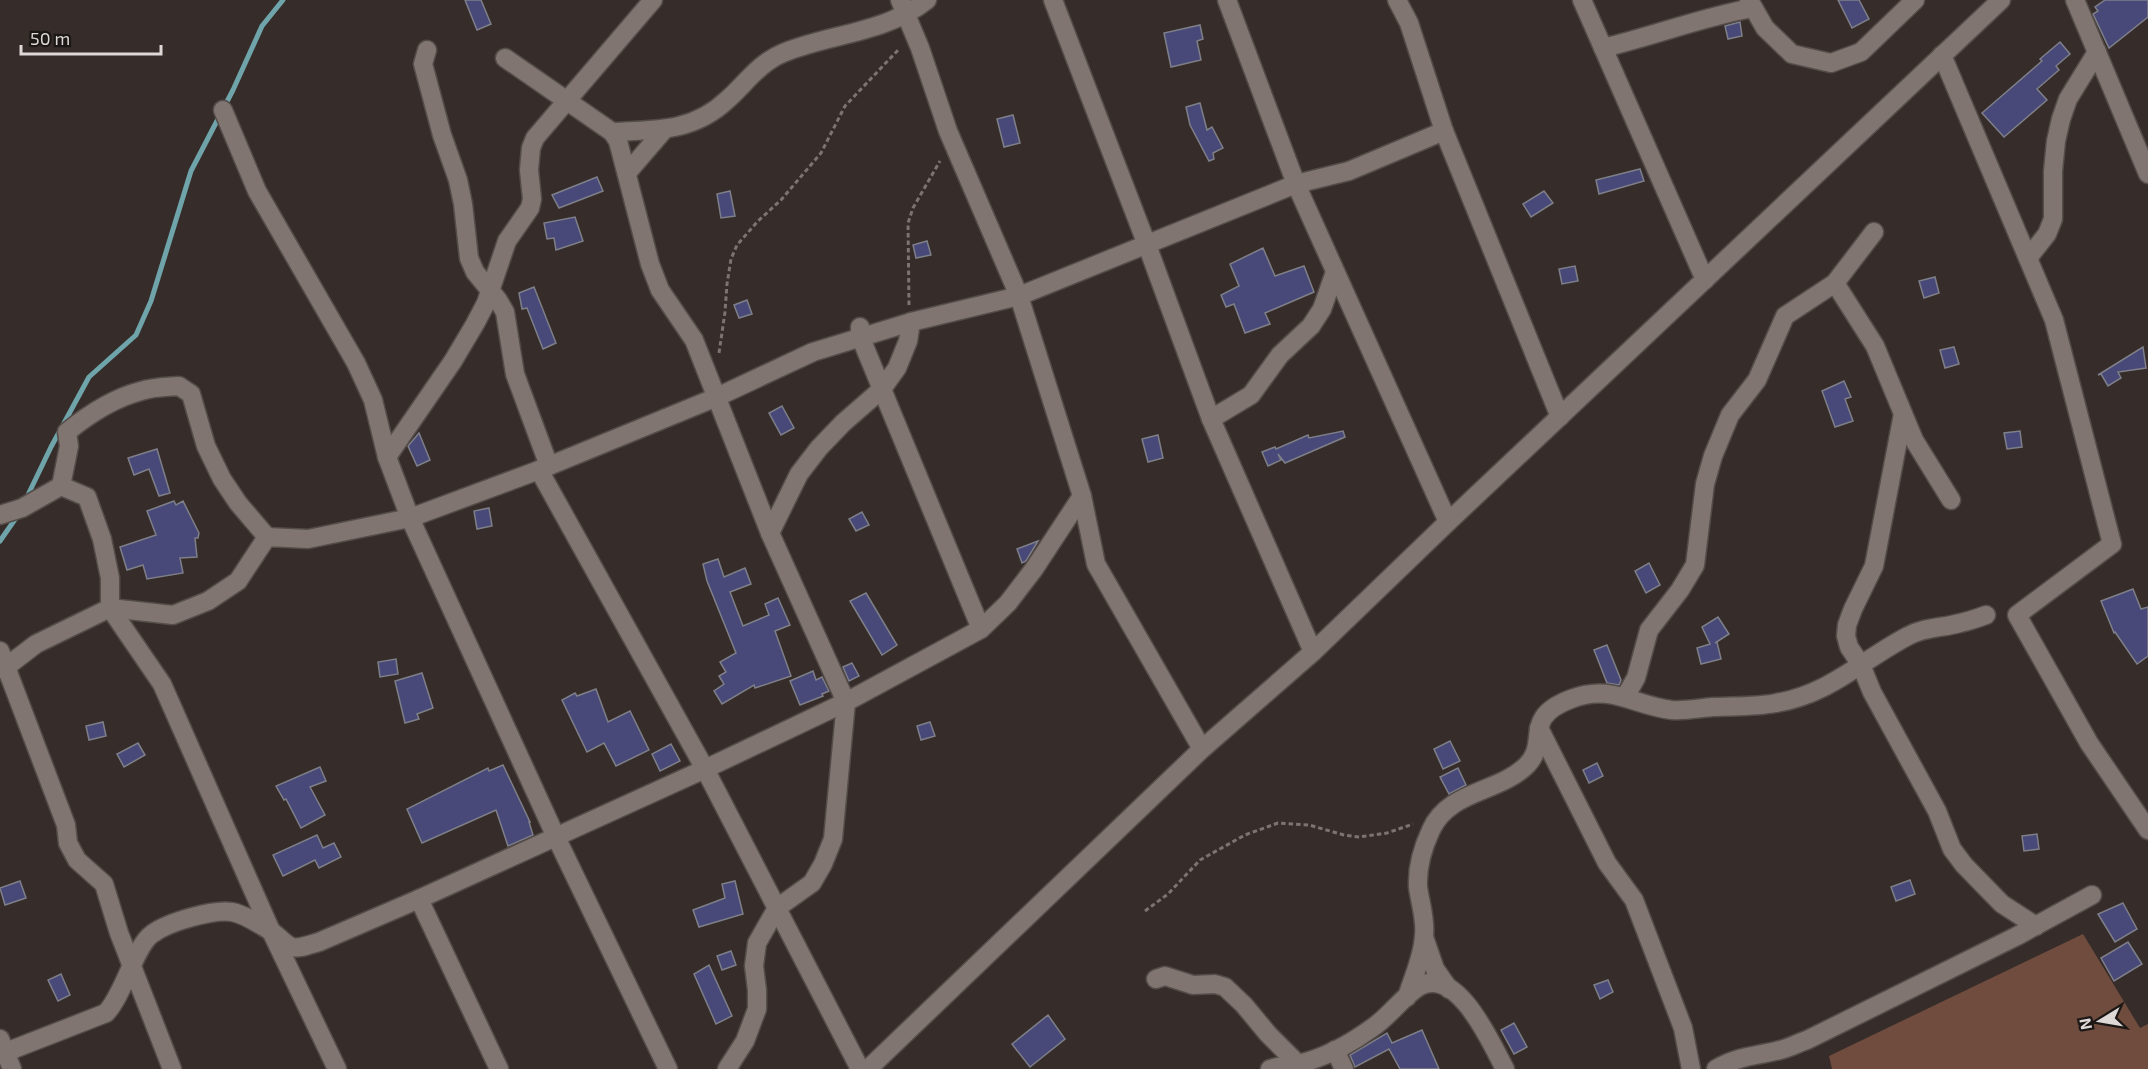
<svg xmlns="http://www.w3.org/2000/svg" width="2148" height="1069" font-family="'Exo 2',sans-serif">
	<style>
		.green { fill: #704c3e }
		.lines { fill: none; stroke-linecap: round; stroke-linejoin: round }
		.stream { stroke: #6fa5aa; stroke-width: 5 }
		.building { fill: #484978; stroke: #7e7f88; stroke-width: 1.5 }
		.street-casing { stroke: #544c49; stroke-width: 21 }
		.secondary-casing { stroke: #544c49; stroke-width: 21 }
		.path { stroke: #7c7472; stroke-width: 3; stroke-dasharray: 4.5 3; stroke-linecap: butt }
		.street { stroke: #807571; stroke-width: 18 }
		.secondary { stroke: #807571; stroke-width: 18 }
	</style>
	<rect width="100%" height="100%" fill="#362d2a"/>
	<path class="green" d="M2083 934 2140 1028 2148 1024V1069H1832L1829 1056Z"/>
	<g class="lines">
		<g class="stream">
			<path d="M26 499 51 447 89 377 136 335 151 301 191 171 233 90 262 26 283 0"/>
			<path d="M0 541 18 515"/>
		</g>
	</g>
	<g class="building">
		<path d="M465 0H481L491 24 477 30Z"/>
		<path d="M1838 0H1859L1869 19 1852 28Z"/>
		<path d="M2105 0H2148V17L2109 48 2093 14 2098 11 2095 7Z"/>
		<path d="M1740 22 1742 36 1728 39 1725 26Z"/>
		<path d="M1200 25 1203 39 1197 41 1201 60 1171 67 1164 33Z"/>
		<path d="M2060 42 2070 54 2056 66 2059 70 2037 89 2047 100 2004 137 1982 113 2042 61 2040 59Z"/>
		<path d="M1200 103 1207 130 1212 127 1223 148 1213 153 1214 159 1209 161 1190 125 1186 107Z"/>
		<path d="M1013 115 1020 143 1004 147 997 119Z"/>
		<path d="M1640 169 1644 181 1599 194 1596 180Z"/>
		<path d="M597 177 603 191 559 208 552 195Z"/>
		<path d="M730 191 735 216 721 218 717 194Z"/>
		<path d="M1544 191 1553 203 1531 217 1523 204Z"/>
		<path d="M575 217 583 241 556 250 554 238 547 239 544 223Z"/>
		<path d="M927 241 931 255 916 258 913 245Z"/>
		<path d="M1263 248 1275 276 1304 266 1314 292 1265 313 1270 324 1245 333 1234 304 1226 307 1221 295 1239 286 1230 264Z"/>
		<path d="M1575 266 1578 281 1562 284 1559 269Z"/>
		<path d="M1935 277 1939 293 1924 298 1919 281Z"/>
		<path d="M534 287 556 343 543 349 527 308 522 309 519 293Z"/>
		<path d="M747 300 752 314 739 318 734 305Z"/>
		<path d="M1954 347 1959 364 1945 368 1940 350Z"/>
		<path d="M2143 347 2146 368 2118 372 2121 378 2108 386 2101 374 2098 375Z"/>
		<path d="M1844 381 1851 397 1845 399 1853 421 1835 427 1822 391Z"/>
		<path d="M782 406 794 428 781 435 769 413Z"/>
		<path d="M1343 431 1345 437 1285 463 1278 454 1281 460 1268 466 1262 452 1275 447 1276 449 1308 435 1309 438Z"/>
		<path d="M2020 431 2022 447 2007 449 2004 433Z"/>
		<path d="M419 433 430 460 417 466 408 446Z"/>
		<path d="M1158 435 1163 458 1148 462 1142 439Z"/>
		<path d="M157 449 170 493 159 496 149 469 134 475 128 458Z"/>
		<path d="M174 501 176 505 183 501 199 533 198 538H195L197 557 180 558 183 573 147 579 143 565 127 570 120 547 156 535 147 511Z"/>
		<path d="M489 508 492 526 477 529 474 511Z"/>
		<path d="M862 512 869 525 856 531 849 519Z"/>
		<path d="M1038 541 1026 561 1022 563 1017 549Z"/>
		<path d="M718 559 724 577 745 568 751 584 730 592 743 626 769 615 765 604 778 598 790 625 775 631 791 676 755 688 754 685 722 704 714 691 724 684 719 676 726 672 720 662 736 653 707 581 703 564Z"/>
		<path d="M1649 563 1660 585 1646 593 1635 571Z"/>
		<path d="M2133 589 2141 609 2148 607V656L2137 664 2115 632 2114 633 2101 601Z"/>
		<path d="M866 593 897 645 882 655 850 601Z"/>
		<path d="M1718 617 1729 634 1715 643 1717 642 1721 659 1701 664 1697 648 1710 644 1702 627Z"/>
		<path d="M1607 645 1621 680 1619 685 1607 683 1594 650Z"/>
		<path d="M396 659 398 674 380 677 378 662Z"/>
		<path d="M852 663 859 676 849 681 843 667Z"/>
		<path d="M813 671 816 680 822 677 829 691 822 694 823 696 800 705 790 681Z"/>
		<path d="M422 673 433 708 417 714 419 719 405 723 395 681Z"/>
		<path d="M596 689 608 722 630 711 649 750 616 766 604 743 587 752 562 700 575 693 577 696Z"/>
		<path d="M103 722 106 736 89 740 86 726Z"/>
		<path d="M930 722 935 736 921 740 917 726Z"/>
		<path d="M1450 741 1460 761 1443 769 1434 749Z"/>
		<path d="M138 743 145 755 124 767 117 754Z"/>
		<path d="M671 744 680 761 660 771 652 754Z"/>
		<path d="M1597 763 1603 776 1589 783 1583 770Z"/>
		<path d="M503 765 530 822H529L533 835 508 846 496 810 422 843 407 809 488 768 489 771Z"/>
		<path d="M320 767 326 781 310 787 325 815 301 828 286 799 284 800 276 786Z"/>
		<path d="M1458 768 1466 785 1449 794 1440 777Z"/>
		<path d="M2037 834 2039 849 2024 851 2022 836Z"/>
		<path d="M317 835 323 848 334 843 341 857 319 868 315 860 283 876 273 855Z"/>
		<path d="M1910 880 1915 894 1896 901 1891 887Z"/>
		<path d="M20 881 26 898 5 905 0 888Z"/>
		<path d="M735 881 743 914 699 927 693 910 725 898 722 884Z"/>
		<path d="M2123 903 2137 929 2115 942 2098 914Z"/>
		<path d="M2128 942 2142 964 2114 981 2101 958Z"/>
		<path d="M731 951 736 965 722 970 717 956Z"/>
		<path d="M709 965 732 1016 716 1024 694 974Z"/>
		<path d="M61 974 70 995 58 1001 48 980Z"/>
		<path d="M1608 980 1613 992 1600 999 1594 985Z"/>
		<path d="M1048 1015 1065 1039 1030 1067 1012 1044Z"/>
		<path d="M1514 1023 1527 1047 1514 1054 1501 1030Z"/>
		<path d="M1422 1030 1439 1069H1400L1389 1049 1355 1067 1350 1055 1387 1033 1392 1043Z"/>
	</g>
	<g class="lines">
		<defs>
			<g id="street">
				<path d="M900 0 920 48 948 131 1019 296 1082 496 1096 564 1202 749"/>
				<path d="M1053 0 1147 245 1211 419 1313 652"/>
				<path d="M1227 0 1296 184 1448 522"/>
				<path d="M1397 0 1409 23 1444 131 1560 417"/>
				<path d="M1582 0 1705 280"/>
				<path d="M1749 0 1765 28 1792 54 1831 63 1861 52 1915 0"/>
				<path d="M2075 0 2148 174"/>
				<path d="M1603 48C1654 36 1702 17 1753 8"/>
				<path d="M427 50 423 64 442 135 458 180 463 204 469 258 475 272 498 300 505 312 515 374 549 466"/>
				<path d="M1942 55 2054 320 2112 544 2017 615 2089 743 2148 830"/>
				<path d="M505 58 612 132 618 141 650 264 660 290 694 340 770 533 846 702 833 839 823 864 812 883 777 908 757 943 754 966 757 990V1009L745 1041 727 1069"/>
				<path d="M223 110 257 191 356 363 373 400 387 457 410 518 539 470 717 397 813 352 911 322 1019 296 1296 184 1349 171 1444 131"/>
				<path d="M612 132C656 130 693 132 727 100 746 83 759 63 783 53 831 33 884 34 927 0"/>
				<path d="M627 173 664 130"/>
				<path d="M2028 258 2047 234 2053 219V171L2056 141 2061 119 2068 99 2097 52"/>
				<path d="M1835 283 1875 346 1914 440 1951 500"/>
				<path d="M860 327V336L981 629"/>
				<path d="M1903 414 1874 566 1853 609 1847 625 1846 636 1849 647 1861 665 1872 692 1937 811 1952 849 1964 865 2002 904 2036 926"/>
				<path d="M1211 419 1251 395 1280 355 1311 326 1322 309 1335 272"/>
				<path d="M387 457 453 361 475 324 486 303 507 241 530 208 532 199 529 170 531 148 535 138 653 0"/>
				<path d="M539 470 705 769 860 1069"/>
				<path d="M61 486 69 446 67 432C89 414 114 398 141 391 153 387 167 387 179 386L191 394 206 446 222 479 238 503 267 537"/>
				<path d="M0 515 22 508 61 486 87 497 102 539 110 578V608L162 684 271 931 337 1069"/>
				<path d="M770 533 799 474 819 448 843 423 882 389 897 368 908 341 911 322"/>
				<path d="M0 651 66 825 68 843 77 860 104 884 119 933 172 1069"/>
				<path d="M0 669 6 667 36 644 110 608 173 615 208 601 238 581 267 537 308 539 410 518 556 837 668 1069"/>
				<path d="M1625 697 1636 678 1649 630 1680 590 1695 565 1705 484 1713 456 1730 415 1757 380 1785 316 1835 283 1874 232"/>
				<path d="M1539 728 1607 863 1634 900 1683 1028 1691 1069"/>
				<path d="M419 899 499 1069"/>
				<path d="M1425 940 1435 969 1449 989"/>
				<path d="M1156 979 1165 976 1193 985 1215 984 1225 987 1244 1005 1268 1034 1298 1064"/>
				<path d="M1407 997C1413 977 1423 957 1424 936 1426 919 1420 903 1418 887 1417 868 1423 847 1431 830 1449 790 1499 793 1527 765 1550 741 1521 718 1571 699 1611 683 1634 706 1672 710 1685 711 1700 708 1713 707 1734 706 1755 707 1776 703 1830 694 1862 660 1908 636 1924 627 1943 628 1960 623 1969 621 1978 618 1986 615"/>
				<path d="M0 1039 12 1069"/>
				<path d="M1335 1050 1344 1069"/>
				<path d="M6 1052 106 1013C124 994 135 946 152 934 168 922 213 909 232 912 244 914 259 924 269 930 277 934 284 944 292 947 300 949 311 944 319 942L419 899 705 769 846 702 981 629 1008 603 1034 569 1082 496"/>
				<path d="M1270 1069C1279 1066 1289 1066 1298 1064 1324 1058 1350 1044 1372 1028 1389 1017 1404 995 1420 986 1458 966 1492 1045 1505 1069"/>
				<path d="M1716 1069C1737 1056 1757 1056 1780 1050 1789 1048 1798 1043 1807 1040L2017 936 2092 895"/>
			</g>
			<path id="secondary" d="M868 1069 1202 749 1313 652 1448 522 2001 0"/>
		</defs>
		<use href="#street" class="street-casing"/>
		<use href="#secondary" class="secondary-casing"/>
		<g class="path">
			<path d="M909 305 908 223 913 208 940 161"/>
			<path d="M719 353 725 312 727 284 731 259 737 245 758 221 781 200 821 153 845 106 900 48"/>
			<path d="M1145 911 1168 894 1200 860 1245 835 1278 823 1309 825 1344 835 1359 837 1387 833 1413 824"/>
		</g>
		<use href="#street" class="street"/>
		<use href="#secondary" class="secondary"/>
	</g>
	<g transform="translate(2100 1021) rotate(259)" stroke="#1b1715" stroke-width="4.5" paint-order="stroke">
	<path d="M0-4.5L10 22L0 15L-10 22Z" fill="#ded8d6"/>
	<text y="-9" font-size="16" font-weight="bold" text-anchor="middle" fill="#ded8d6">N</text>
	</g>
	<path d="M21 45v9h140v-9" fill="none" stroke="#ded8d6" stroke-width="3"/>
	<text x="30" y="45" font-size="18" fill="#ded8d6" stroke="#1b1715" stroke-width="4.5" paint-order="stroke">50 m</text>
</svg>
